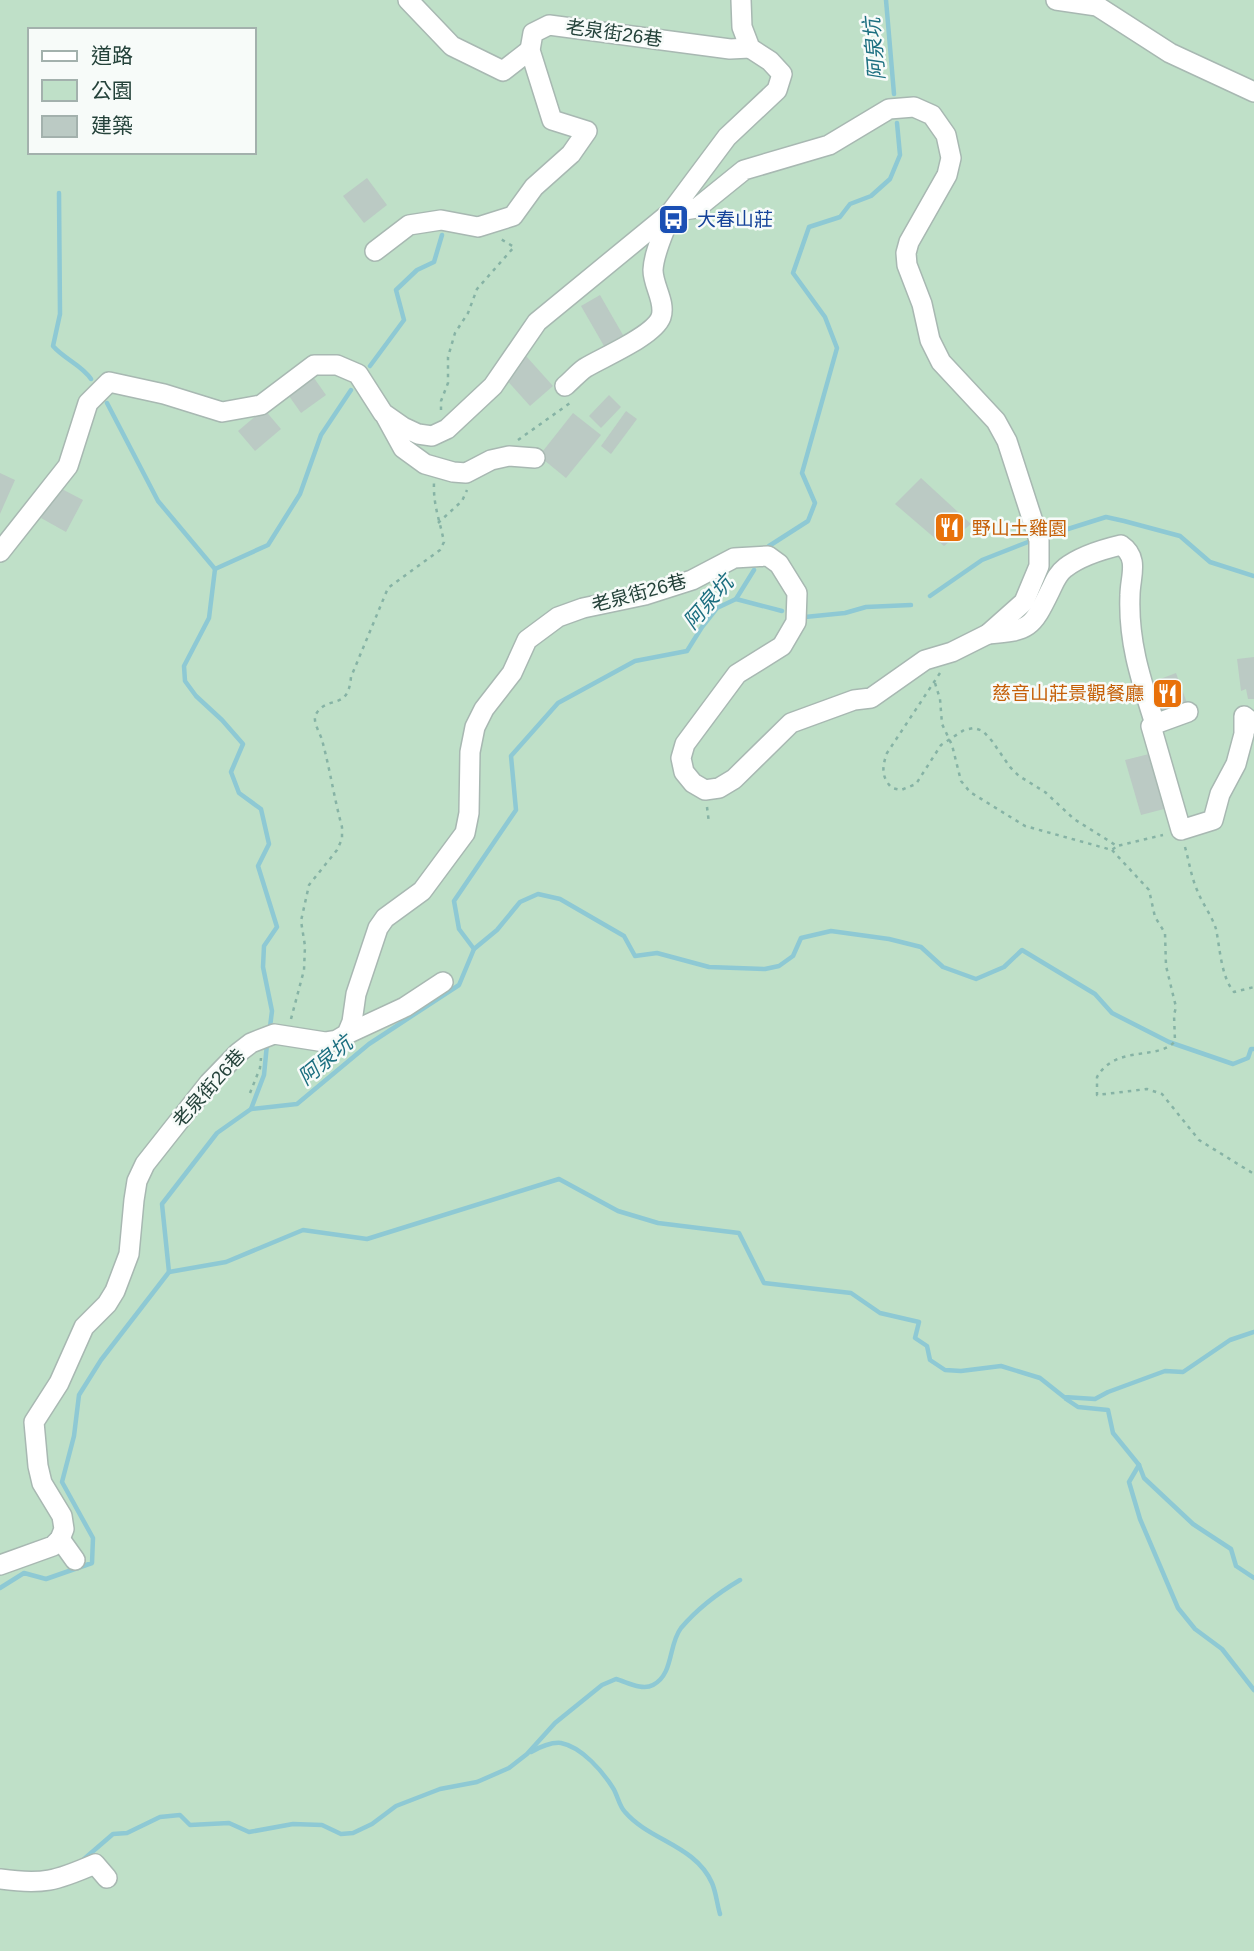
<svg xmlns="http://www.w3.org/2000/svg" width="1254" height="1951" font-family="Helvetica,'Noto Sans TC',sans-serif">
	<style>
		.green { fill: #bfe0c8; fill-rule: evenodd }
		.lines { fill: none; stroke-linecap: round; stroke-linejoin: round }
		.stream { stroke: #8ec9d4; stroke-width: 4.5 }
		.building { fill: #bbcac4 }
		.minor-casing { stroke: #a8b8b2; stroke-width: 22 }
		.path { stroke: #86b3a5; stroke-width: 2.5; stroke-dasharray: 3.5 5; stroke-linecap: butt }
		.minor { stroke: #fff; stroke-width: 19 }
		.labels { text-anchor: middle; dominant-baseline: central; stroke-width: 5; stroke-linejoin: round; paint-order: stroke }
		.street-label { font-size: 19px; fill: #24423a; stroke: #f7fbf9 }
		.transit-label { font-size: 19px; fill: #164399; stroke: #f7fbf9; text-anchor: start }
		.food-label { font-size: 19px; fill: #c56008; stroke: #f7fbf9; text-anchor: start }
		.water-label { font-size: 21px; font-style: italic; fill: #1c6f80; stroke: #f7fbf9 }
	</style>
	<rect width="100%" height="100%" fill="#e6efeb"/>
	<path class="green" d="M0 0H1254V1951H0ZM30 30H254V152H30Z"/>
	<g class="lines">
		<g class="stream">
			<path d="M886 0 894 94"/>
			<path d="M59 193 60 314 53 346C64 359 82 365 91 379"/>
			<path d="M370 366 404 320 396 290 417 270 434 262 442 235"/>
			<path d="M107 403 158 501 215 569 209 618 184 666 185 681 196 696 222 720 243 744 231 772 239 793 261 809 269 844 258 866 277 927 264 946 263 967 272 1011 270 1027"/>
			<path d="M1052 534 1106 517 1124 521 1180 536 1210 562 1254 576"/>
			<path d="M769 546 808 521 815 503 802 473 837 348 825 317 793 273 809 227 840 217 850 204 871 196 890 179 900 155 897 123"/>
			<path d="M215 569 268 545 300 494 321 435 351 390"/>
			<path d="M930 596 982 560 1028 542"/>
			<path d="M736 599 782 611"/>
			<path d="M805 617 845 613 866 607 911 605"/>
			<path d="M474 949 497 930 520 902 538 894 560 899 624 936 635 956 657 953 709 967 765 969 779 966 793 956 801 938 831 931 889 939 921 947 943 967 976 979 1004 967 1022 950 1095 994 1112 1013 1169 1042 1233 1064 1248 1058 1251 1049H1254"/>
			<path d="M251 1109 264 1075 267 1044"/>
			<path d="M169 1272 226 1262 303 1230 367 1239 559 1179 618 1211 658 1223 739 1233 764 1283 851 1293 880 1313 919 1322 915 1338 927 1346 930 1360 945 1370 961 1371 1001 1366 1040 1378 1064 1397 1095 1399 1108 1392 1165 1371 1183 1372 1230 1340 1254 1332"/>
			<path d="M1066 1399 1078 1407 1108 1410 1113 1433 1139 1465 1144 1478 1193 1524 1231 1549 1236 1566 1254 1578"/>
			<path d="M1139 1465 1129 1482 1140 1519 1178 1608 1195 1629 1222 1649 1254 1690"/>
			<path d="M0 1588 24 1573 46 1579 92 1563 93 1538 62 1482 74 1436 79 1395 101 1360 169 1272 162 1204 217 1133 251 1109 297 1104 369 1044 459 985 474 949 459 929 454 901 516 810 511 756 558 703 635 661 687 651 702 627 717 608 736 599 754 570"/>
			<path d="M531 1752C539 1747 552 1742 561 1743 582 1747 603 1772 613 1788 618 1796 619 1806 625 1812 650 1841 695 1845 712 1883 716 1892 717 1904 720 1914"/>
			<path d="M84 1859 113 1834 127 1833 160 1817 180 1815 190 1825 229 1823 249 1832 293 1824 322 1825 341 1834 353 1833 372 1824 396 1806 440 1789 477 1782 509 1768 527 1754 555 1723 602 1685 616 1679C627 1682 642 1691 653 1685 674 1674 668 1645 681 1628 698 1608 718 1593 740 1580"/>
		</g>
	</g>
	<g class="building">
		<path d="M367 178 387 205 364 223 343 196Z"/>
		<path d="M600 295 623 335 604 346 581 306Z"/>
		<path d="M526 356 553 386 530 406 503 376Z"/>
		<path d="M314 378 326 395 301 413 289 396Z"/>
		<path d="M609 395 621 407 601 428 589 416Z"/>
		<path d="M264 409 281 429 255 451 238 431Z"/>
		<path d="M626 411 637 419 611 454 601 446Z"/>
		<path d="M573 413 601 435 566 478 539 456Z"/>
		<path d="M0 473 15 480 0 514Z"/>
		<path d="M921 478 971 524 944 546 895 504Z"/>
		<path d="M58 487 83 500 66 532 41 518Z"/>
		<path d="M1254 657V699H1248L1246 689 1241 691 1237 659Z"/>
		<path d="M1176 673 1187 703 1157 713 1147 684Z"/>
		<path d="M1149 754 1164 809 1141 815 1125 760Z"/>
	</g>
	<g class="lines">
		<defs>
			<g id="minor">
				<path d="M408 0 452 46 503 71 530 50"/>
				<path d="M1056 0 1097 6 1170 53 1254 92"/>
				<path d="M375 251 409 225 441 220 478 227 513 216 534 187 571 154 587 131 552 120 530 50 533 33 549 25 730 49 750 48"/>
				<path d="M565 386C572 380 578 373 585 368 603 357 654 336 661 317 666 302 653 286 653 270 654 251 665 231 671 213"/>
				<path d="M386 417 403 448 425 464 453 472 466 473 491 460 509 456 535 458"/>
				<path d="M0 552 68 466 88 403 109 382 164 394 222 412 261 405 314 365H337L358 374 383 413 403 427 418 434 432 436 447 429 493 386 537 322 671 212 727 137 777 90 782 74 770 61 750 48 742 27 741 0"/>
				<path d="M988 634C1029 631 1032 628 1050 591 1054 583 1057 574 1065 568 1079 557 1104 549 1121 545 1140 558 1130 577 1130 595 1128 642 1141 680 1155 724L1151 726 1181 830 1213 820 1220 794 1236 764 1244 734V716L1254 724"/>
				<path d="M1155 724 1188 712"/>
				<path d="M347 1034 405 1007 443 982"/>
				<path d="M60 1539 75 1560"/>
				<path d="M0 1565 53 1546 60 1539 64 1529 62 1516 42 1483 38 1466 34 1422 59 1383 84 1327 107 1304 115 1291 129 1254 134 1200 137 1181 145 1164 209 1083 238 1053 251 1043 274 1034 325 1042 337 1040 347 1034 352 1022 356 994 378 928 385 918 422 891 465 833 469 813 470 752 475 727 484 709 512 673 527 640 558 617 583 608 645 595 692 580 734 558 768 556 779 564 797 593 796 622 782 646 737 674 685 744 681 758 684 772 693 783 705 790 719 788 734 779 791 723 854 700 871 698 925 660 952 652 988 634 1024 602 1039 566V540L1007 441 996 421 941 362 930 340 922 304 907 265 906 253 909 242 947 175 951 158 946 135 932 115 914 107 889 109 829 145 744 170 697 208 671 212"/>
				<path d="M0 1879C43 1885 56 1881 95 1864L107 1878"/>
			</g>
		</defs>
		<use href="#minor" class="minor-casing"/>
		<g class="path">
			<path d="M441 410V401L448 383V357L455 333 468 313 477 289 514 247 499 238"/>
			<path d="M518 440 570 403"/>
			<path d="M438 523 462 501 467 490"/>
			<path d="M940 673 887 753C882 767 881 777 892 788L901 790 916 784 941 745 964 730 974 728 983 731 992 741 1010 767 1019 776 1045 792 1074 819 1117 846 1163 835"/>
			<path d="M935 683 940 699 942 724 952 745 961 781 970 792 1025 826 1112 850 1117 846"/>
			<path d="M707 807 709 823"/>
			<path d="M1185 847C1189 861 1191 876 1197 890 1202 903 1212 916 1216 929 1220 948 1221 977 1234 992L1254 987"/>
			<path d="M1112 850 1149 890 1155 917 1165 933 1166 966 1176 1007 1174 1015 1175 1041C1159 1061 1116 1044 1097 1077V1095L1147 1089 1162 1094 1199 1140 1254 1174"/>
			<path d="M291 1019 304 970 305 946 301 921 309 885 337 850 342 839V827C334 798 330 769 322 740 320 733 312 721 316 714 328 694 348 712 351 677L388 588 440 550 444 542C440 521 433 505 434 483"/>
			<path d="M250 1093 260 1068 261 1058"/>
		</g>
		<use href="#minor" class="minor"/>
	</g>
	<defs>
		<symbol id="bus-square" viewBox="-11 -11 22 22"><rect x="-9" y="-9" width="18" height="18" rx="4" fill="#1a4fb4" stroke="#f7fbf9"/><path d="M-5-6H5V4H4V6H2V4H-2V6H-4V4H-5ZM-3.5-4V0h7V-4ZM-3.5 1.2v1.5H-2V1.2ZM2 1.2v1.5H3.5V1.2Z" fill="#fff"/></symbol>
		<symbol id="restaurant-square" viewBox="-11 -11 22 22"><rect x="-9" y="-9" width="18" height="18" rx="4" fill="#e8710a" stroke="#f7fbf9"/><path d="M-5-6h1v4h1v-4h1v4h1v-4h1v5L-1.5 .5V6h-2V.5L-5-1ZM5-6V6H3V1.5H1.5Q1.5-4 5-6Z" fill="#fff"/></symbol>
	</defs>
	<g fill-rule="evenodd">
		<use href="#bus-square" x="656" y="202" width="35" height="35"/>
		<use href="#restaurant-square" x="932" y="510" width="35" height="35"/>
		<use href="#restaurant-square" x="1150" y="676" width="35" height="35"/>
	</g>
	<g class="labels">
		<g class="street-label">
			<text transform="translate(614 33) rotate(8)">老泉街26巷</text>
			<text transform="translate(639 593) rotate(-15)">老泉街26巷</text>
			<text transform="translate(209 1088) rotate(-48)">老泉街26巷</text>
		</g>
		<g class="transit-label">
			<text x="697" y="219">大春山莊</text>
		</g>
		<g class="food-label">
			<text x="972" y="528">野山土雞園</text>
			<text x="1144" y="693" text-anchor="end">慈音山莊景觀餐廳</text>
		</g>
		<g class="water-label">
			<text transform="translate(874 49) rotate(-95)">阿泉坑</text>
			<text transform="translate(708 602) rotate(-49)">阿泉坑</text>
			<text transform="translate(325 1060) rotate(-40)">阿泉坑</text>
		</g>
	</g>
	<rect x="28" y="28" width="228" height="126" fill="#f7fbf9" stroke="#a3b1ad" stroke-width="2"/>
	<rect x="42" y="51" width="35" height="10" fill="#ffffff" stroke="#a3b1ad" stroke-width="2"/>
	<text x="91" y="63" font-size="21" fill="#24423a">道路</text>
	<rect x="42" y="80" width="35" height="21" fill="#bfe0c8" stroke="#a3b1ad" stroke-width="2"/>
	<text x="91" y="98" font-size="21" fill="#24423a">公園</text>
	<rect x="42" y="116" width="35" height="21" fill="#bbcac4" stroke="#a3b1ad" stroke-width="2"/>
	<text x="91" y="133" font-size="21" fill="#24423a">建築</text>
</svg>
